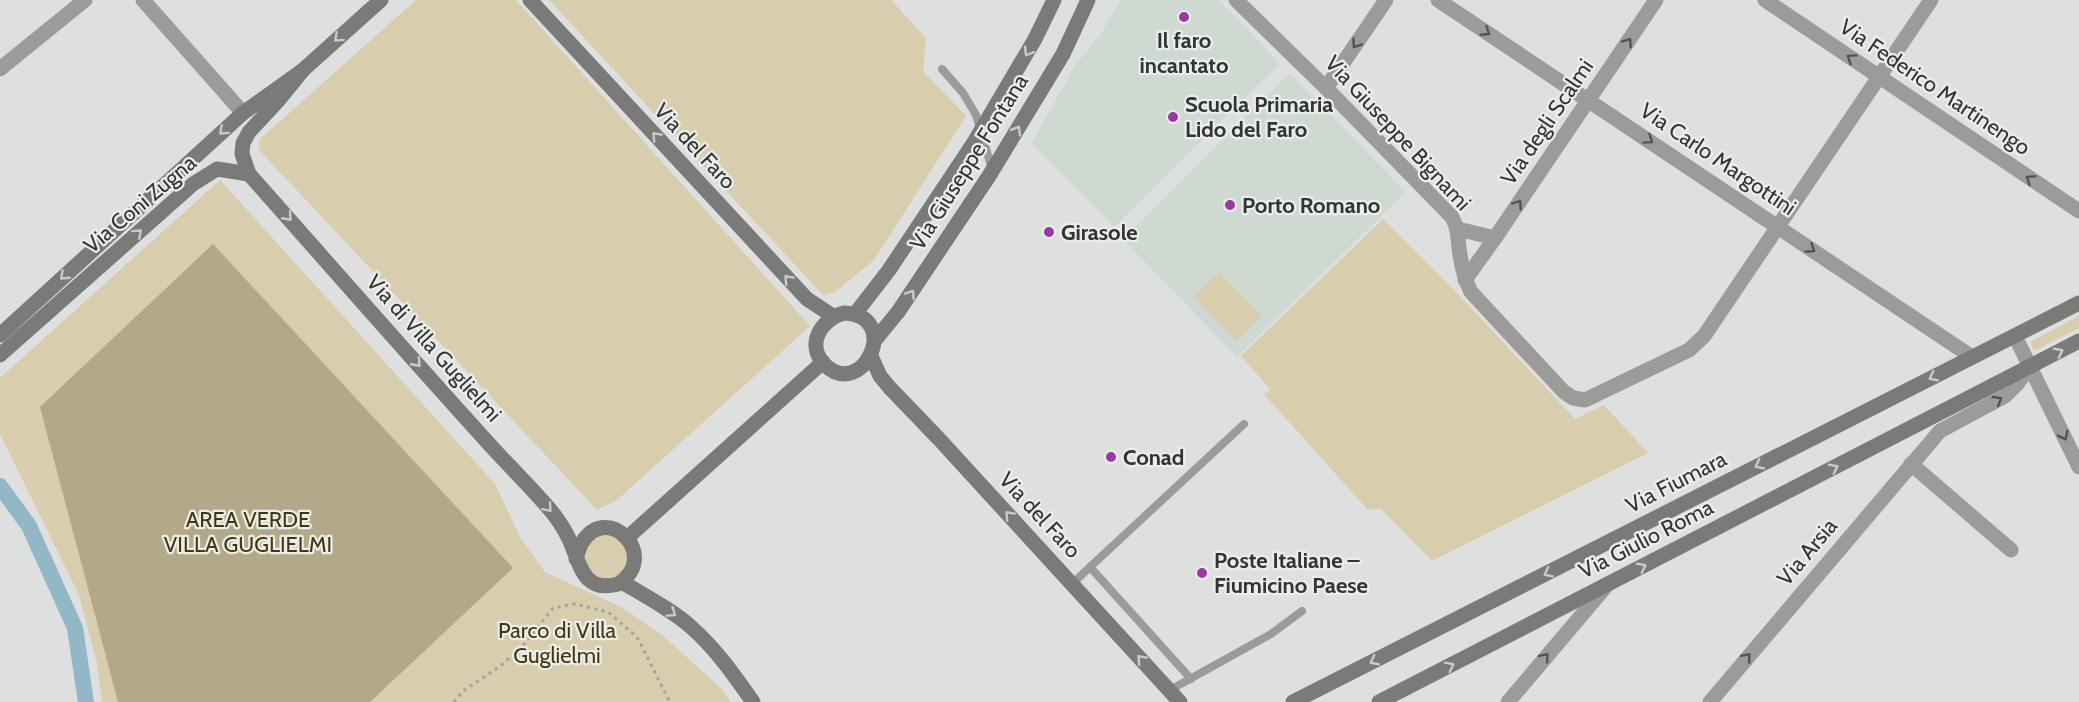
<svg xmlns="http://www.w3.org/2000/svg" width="2079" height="702" font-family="Cabin,sans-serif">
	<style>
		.built { fill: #ced9d2 }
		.green { fill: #d8cdad }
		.forest { fill: #b3a887 }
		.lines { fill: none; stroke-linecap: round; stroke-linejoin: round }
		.canal { stroke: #92b8c8; stroke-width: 16 }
		.path { stroke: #a1a3a2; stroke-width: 3; stroke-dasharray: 3 4.5; stroke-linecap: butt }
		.lane { stroke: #9b9c9a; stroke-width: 8 }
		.street { stroke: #9b9c9a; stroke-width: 15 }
		.secondary { stroke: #7a7b79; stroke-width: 15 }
		.oneway { stroke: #525453 }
		.oneway2 { stroke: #c8ccc9 }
		.poi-dot { fill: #9a39a0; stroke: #eaeeeb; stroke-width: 2 }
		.labels { text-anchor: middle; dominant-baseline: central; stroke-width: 4.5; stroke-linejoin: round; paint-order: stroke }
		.poi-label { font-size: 22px; font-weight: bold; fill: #333534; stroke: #eaeeeb; text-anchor: start }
		.street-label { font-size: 22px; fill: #333534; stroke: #eaeeeb }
		.park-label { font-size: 22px; fill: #44370b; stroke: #eaeeeb }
	</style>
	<rect width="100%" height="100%" fill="#dde0de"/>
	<g class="built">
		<path d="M1121 0H1218L1280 63 1114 227 1031 144 1075 66 1102 32Z"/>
		<path d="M1290 73 1406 192 1237 357 1123 239Z"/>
	</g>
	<g class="green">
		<path d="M416 0H516L810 326 617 500 597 510 259 150 260 139Z"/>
		<path d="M549 0H891L926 38 923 71 966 116 874 260 835 292 823 295Z"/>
		<path d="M220 180 495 484 521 539 545 572 623 608 662 635 721 688 731 702H102L97 663 79 595 0 434V378Z"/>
		<path d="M1383 219 1455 291 1575 419 1604 405 1648 453 1432 561 1380 508 1368 510 1264 394 1271 390 1241 356Z"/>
		<path d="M1219 272 1262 315 1237 341 1194 297Z"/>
		<path d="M2079 316V328L2034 351 2030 342Z"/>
		<circle cx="605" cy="557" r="22"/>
	</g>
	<path class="forest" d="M213 244 513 568 370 702H118L40 407Z"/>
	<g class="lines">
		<path class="canal" d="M0 486 29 526 75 628 86 702"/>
		<path class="path" d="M454 702 463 691 499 667 522 647 553 608 575 604 608 612 637 637 670 702"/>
		<g class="lane">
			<path d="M942 69 963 93 976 115 992 169"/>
			<path d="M1090 567 1244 424"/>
			<path d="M1072 584 1090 567 1191 679"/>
			<path d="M1170 690 1271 634 1302 611"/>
		</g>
		<g class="street">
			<path d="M143 0 243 113"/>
			<path d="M1236 0 1326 88 1452 217C1460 233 1457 238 1460 255 1462 268 1465 280 1471 292L1564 392 1573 398 1585 400 1689 350 1704 336 1931 0"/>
			<path d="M1438 0 1972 357"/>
			<path d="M1765 0 2079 211"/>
			<path d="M0 69 85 0"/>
			<path d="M1326 88 1386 0"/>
			<path d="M1458 229 1495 238 1656 0"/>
			<path d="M1465 280 1495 238"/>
			<path d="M2015 336 2079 467"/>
			<path d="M1911 464 2011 550"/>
			<path d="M1508 702 1608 584"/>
			<path d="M1710 702 1940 431 2005 396 2018 383 2029 367"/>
		</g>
		<g class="secondary">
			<path d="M530 0 807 299 833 316"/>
			<path d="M303 70 277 102 249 132 243 143 242 154 249 174C326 261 403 349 481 435 502 459 525 481 546 505 555 515 563 526 569 539 580 562 582 594 618 584 661 557 609 502 583 541 579 546 578 553 576 559"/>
			<path d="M844 313C903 315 863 401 825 365 805 345 821 319 844 313Z"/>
			<path d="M855 314 889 270 973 144 1035 39 1054 0"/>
			<path d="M0 335 243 113 303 70 381 0"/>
			<path d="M875 340 898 312 989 176 1063 54 1088 0"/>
			<path d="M0 355 193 184 217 169 249 174"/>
			<path d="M871 356 880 376 890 388 939 439 1180 702"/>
			<path d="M627 538 823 362"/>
			<path d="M622 582C645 596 671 609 691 627 716 649 734 675 753 702"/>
			<path d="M1293 702 2079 303"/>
			<path d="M1379 702 2079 341"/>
		</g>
	</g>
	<defs><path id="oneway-chevron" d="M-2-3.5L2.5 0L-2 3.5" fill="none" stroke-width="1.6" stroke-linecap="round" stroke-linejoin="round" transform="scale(1.5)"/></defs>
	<g class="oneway">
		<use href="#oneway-chevron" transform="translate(1486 32) rotate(33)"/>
		<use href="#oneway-chevron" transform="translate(1628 42) rotate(-56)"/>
		<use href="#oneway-chevron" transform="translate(1356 44) rotate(124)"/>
		<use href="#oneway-chevron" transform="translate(1851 58) rotate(-146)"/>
		<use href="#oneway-chevron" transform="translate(1649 140) rotate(34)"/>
		<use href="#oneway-chevron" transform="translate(2030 179) rotate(-146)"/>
		<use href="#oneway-chevron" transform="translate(1518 204) rotate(-56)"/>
		<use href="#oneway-chevron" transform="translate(1811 249) rotate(34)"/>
		<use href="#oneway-chevron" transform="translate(1998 400) rotate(-31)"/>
		<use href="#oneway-chevron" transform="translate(2064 436) rotate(64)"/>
		<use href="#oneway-chevron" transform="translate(1545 657) rotate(-50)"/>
		<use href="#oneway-chevron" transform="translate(1747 657) rotate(-50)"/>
	</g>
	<g class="oneway2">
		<use href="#oneway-chevron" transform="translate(338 38) rotate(138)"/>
		<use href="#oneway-chevron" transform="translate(1028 52) rotate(120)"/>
		<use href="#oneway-chevron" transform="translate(1017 130) rotate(-59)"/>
		<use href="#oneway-chevron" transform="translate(223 131) rotate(138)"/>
		<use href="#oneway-chevron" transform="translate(656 136) rotate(-133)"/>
		<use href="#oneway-chevron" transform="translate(288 217) rotate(48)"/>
		<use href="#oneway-chevron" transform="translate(138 233) rotate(-42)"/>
		<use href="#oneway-chevron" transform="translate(64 276) rotate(137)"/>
		<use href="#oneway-chevron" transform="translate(788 279) rotate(-133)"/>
		<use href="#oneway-chevron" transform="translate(911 294) rotate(-56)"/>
		<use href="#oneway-chevron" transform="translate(2059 352) rotate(-27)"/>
		<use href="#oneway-chevron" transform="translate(417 363) rotate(48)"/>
		<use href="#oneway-chevron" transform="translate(1933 377) rotate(153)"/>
		<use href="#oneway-chevron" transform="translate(1759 465) rotate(153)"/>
		<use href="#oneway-chevron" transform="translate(1834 468) rotate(-27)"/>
		<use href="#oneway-chevron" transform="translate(548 508) rotate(49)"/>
		<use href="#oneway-chevron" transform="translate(1009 515) rotate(-133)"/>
		<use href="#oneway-chevron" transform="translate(1642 567) rotate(-27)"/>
		<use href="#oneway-chevron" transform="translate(1548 573) rotate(153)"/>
		<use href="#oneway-chevron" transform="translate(672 613) rotate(34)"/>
		<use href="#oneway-chevron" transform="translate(1141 659) rotate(-133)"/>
		<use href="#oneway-chevron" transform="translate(1374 661) rotate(153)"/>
		<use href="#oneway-chevron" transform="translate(1450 666) rotate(-27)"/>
	</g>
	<g class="poi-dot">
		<circle cx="1184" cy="17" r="6"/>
		<circle cx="1173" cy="117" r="6"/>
		<circle cx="1230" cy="205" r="6"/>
		<circle cx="1049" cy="232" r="6"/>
		<circle cx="1111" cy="457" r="6"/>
		<circle cx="1202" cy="573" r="6"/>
	</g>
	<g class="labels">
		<g class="poi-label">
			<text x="1184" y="40" text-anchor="middle">Il faro<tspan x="1184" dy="25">incantato</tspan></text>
			<text x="1185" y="104">Scuola Primaria<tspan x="1185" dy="25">Lido del Faro</tspan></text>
			<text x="1242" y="205">Porto Romano</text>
			<text x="1061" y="232">Girasole</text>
			<text x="1123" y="457">Conad</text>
			<text x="1214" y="560">Poste Italiane –<tspan x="1214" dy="25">Fiumicino Paese</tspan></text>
		</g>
		<g class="street-label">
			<text transform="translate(1935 87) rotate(34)">Via Federico Martinengo</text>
			<text transform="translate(1547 122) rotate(-56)">Via degli Scalmi</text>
			<text transform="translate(1398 133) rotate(47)">Via Giuseppe Bignami</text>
			<text transform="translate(695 146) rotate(47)">Via del Faro</text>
			<text transform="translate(1718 159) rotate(34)">Via Carlo Margottini</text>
			<text transform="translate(969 162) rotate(-58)">Via Giuseppe Fontana</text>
			<text transform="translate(140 204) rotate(-40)">Via Coni Zugna</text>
			<text transform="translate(434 348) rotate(48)">Via di Villa Guglielmi</text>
			<text transform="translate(1676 482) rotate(-27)">Via Fiumara</text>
			<text transform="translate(1040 515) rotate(47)">Via del Faro</text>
			<text transform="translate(1646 539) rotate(-27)">Via Giulio Roma</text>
			<text transform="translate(1807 552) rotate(-50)">Via Arsia</text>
		</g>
		<g class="park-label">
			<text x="248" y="519">AREA VERDE<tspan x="248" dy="25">VILLA GUGLIELMI</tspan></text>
			<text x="557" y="630">Parco di Villa<tspan x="557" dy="25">Guglielmi</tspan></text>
		</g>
	</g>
</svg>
